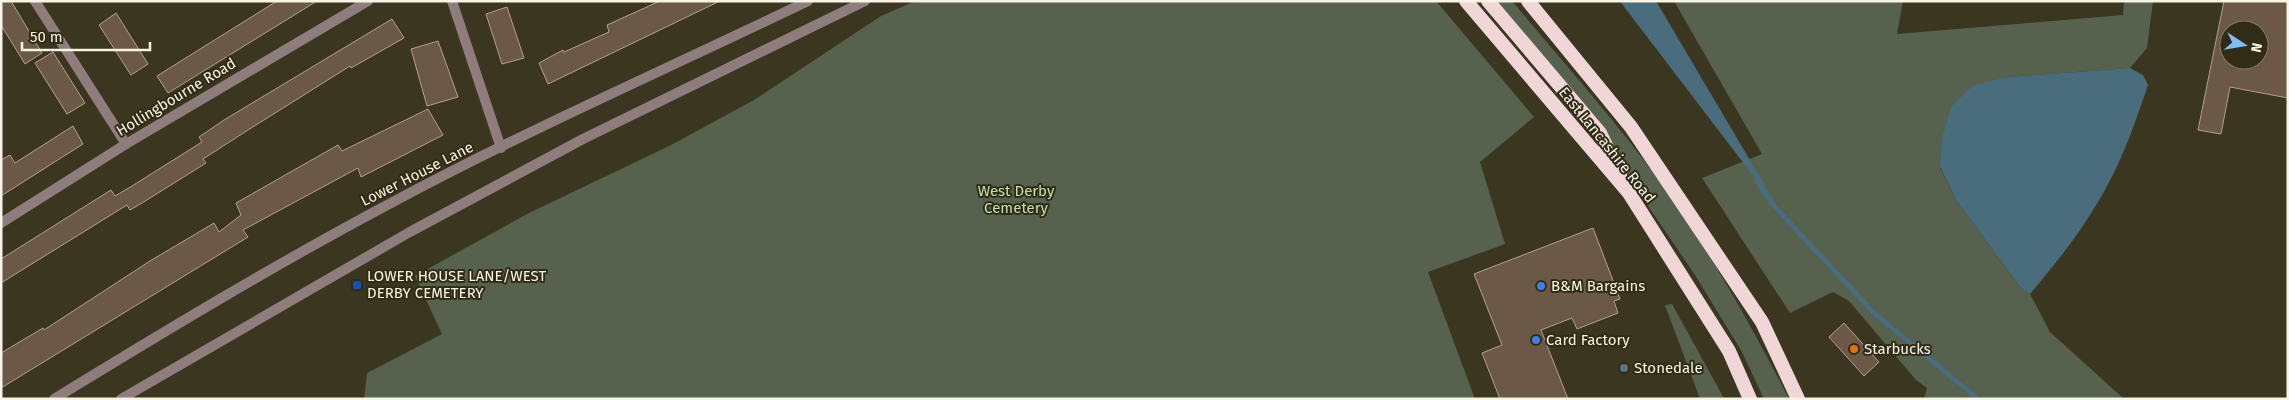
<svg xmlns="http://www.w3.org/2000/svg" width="2289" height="400" font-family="'Fira Sans',sans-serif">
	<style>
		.green { fill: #56624e }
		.water { fill: #496d7c }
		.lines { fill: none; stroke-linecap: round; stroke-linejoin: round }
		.stream { stroke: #496d7c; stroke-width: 5 }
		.building { fill: #6b5846; stroke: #b5a08c; fill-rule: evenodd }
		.minor { stroke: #8f7d7e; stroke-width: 10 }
		.tertiary { stroke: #8f7d7e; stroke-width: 10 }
		.trunk { stroke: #f1d6d8; stroke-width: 14 }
		.transit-dot { fill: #1a4fb4; stroke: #312c15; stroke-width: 2 }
		.shop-dot { fill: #3f7fe0; stroke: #312c15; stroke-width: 2 }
		.food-dot { fill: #e8710a; stroke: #312c15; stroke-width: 2 }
		.service-dot { fill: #5c6f8a; stroke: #312c15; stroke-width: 2 }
		.labels { text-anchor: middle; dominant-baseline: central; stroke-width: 4; stroke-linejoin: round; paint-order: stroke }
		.street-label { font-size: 15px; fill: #f8f4e6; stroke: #312c15 }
		.park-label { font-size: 15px; fill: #c0e0ac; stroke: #312c15 }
		.poi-label { font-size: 15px; fill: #f8f4e6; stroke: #312c15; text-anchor: start }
	</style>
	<rect width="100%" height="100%" fill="#3b361f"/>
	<g class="green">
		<path d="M915 1H1436L1534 117 1480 162 1505 244 1428 272 1475 399H364L367 373 442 334 415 276 527 214 671 145 754 100 881 16Z"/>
		<path d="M1493 1H1512C1562 61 1615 120 1661 183 1710 251 1751 325 1789 399H1764L1742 352 1695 275 1631 181 1612 143Z"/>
		<path d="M1674 1H1903L1897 34 2123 15 2124 1H2153L2147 48 2130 68 2007 77 1940 168 1956 200 2020 287 2030 294 2050 332 2124 399H1924L1927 388 1916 380 1849 301 1833 292 1790 313 1702 178 1762 154Z"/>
		<path d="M1672 304 1720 391 1724 399H1700L1665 305Z"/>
	</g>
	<g class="water">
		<path d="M1621 1H1656L1780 211 1622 4Z"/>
		<path d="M2130 68 2143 75 2148 85C2136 120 2124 156 2106 188 2085 227 2058 261 2030 294L2020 287 1956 200 1940 167 1943 135 1951 107 1972 86 2007 77Z"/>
	</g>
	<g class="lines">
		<path class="stream" d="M1757 181 1774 206 1874 313 1978 399"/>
	</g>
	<g class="building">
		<path d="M1 1H11L42 53 25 64 1 25Z"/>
		<path d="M277 1H317L168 93 157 76Z"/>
		<path d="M660 1H720L548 84 539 63 563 50 564 52 609 32 607 25Z"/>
		<path d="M2224 1H2288V98L2230 87 2221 134 2198 130ZM2229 30H2259V60H2229Z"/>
		<path d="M507 7 524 58 502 64 486 14Z"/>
		<path d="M116 13 148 64 131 75 99 25Z"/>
		<path d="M392 19 404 38 351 68 350 66 248 130 203 159 206 163 142 203 130 210 127 205 1 283V259L111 190 115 196 132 186 202 142 199 137 224 120Z"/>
		<path d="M438 41 458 97 427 106 411 49Z"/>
		<path d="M53 52 85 103 67 114 35 63Z"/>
		<path d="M428 109 443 135 361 177 358 168 243 230 248 237 1 388V353L43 328 44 330 150 261 214 223 219 232 241 215 236 203 338 145 342 151Z"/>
		<path d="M73 126 83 144 1 196V160L10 155 15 163Z"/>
		<path d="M1593 228 1620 299 1614 301 1618 313 1577 329 1572 318 1541 330 1568 399H1500L1482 353 1502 345 1474 274Z"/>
		<path d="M1844 323 1879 362 1864 376 1829 337Z"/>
	</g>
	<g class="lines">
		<g class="minor">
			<path d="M35 1 126 144"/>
			<path d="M452 1 501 148"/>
			<path d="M1 223 126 144 368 1"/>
		</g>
		<g class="tertiary">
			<path d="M54 399C165 331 276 264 391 203 527 130 669 68 808 1"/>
			<path d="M121 399 408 233 583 139 865 1"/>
		</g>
		<g class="trunk">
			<path d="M1466 1 1629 193 1729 351 1750 399"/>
			<path d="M1488 1 1600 133 1620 175"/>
			<path d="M1528 1 1631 127 1762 322 1798 399"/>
		</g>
	</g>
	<rect class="transit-dot" x="352" y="280" width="10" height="10" rx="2.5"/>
	<g class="shop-dot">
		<circle cx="1541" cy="286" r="5"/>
		<circle cx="1536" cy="340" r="5"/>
	</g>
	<circle class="food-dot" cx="1854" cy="349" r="5"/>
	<circle class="service-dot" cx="1624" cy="368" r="5"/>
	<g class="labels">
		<g class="street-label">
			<text transform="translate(176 97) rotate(-31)">Hollingbourne Road</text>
			<text transform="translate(1607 145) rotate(51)">East Lancashire Road</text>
			<text transform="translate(417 174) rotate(-27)">Lower House Lane</text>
		</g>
		<g class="park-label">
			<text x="1016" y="191">West Derby<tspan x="1016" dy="17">Cemetery</tspan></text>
		</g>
		<g class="poi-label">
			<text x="367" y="276">LOWER HOUSE LANE/WEST<tspan x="367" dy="17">DERBY CEMETERY</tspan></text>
			<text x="1551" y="286">B&amp;M Bargains</text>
			<text x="1546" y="340">Card Factory</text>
			<text x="1864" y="349">Starbucks</text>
			<text x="1634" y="368">Stonedale</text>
		</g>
	</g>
	<rect width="2289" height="400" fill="none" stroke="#f8f4e6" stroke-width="5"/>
	<g transform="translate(2244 45) rotate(102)"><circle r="24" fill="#312c15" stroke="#817c69"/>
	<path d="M0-4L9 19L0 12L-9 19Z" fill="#7fbdfa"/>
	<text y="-8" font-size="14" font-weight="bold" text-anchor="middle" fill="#f8f4e6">N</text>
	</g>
	<path d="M22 42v8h128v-8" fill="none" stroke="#f8f4e6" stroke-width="2.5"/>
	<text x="30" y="42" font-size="15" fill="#f8f4e6" stroke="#312c15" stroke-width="4" paint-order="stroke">50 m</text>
</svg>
